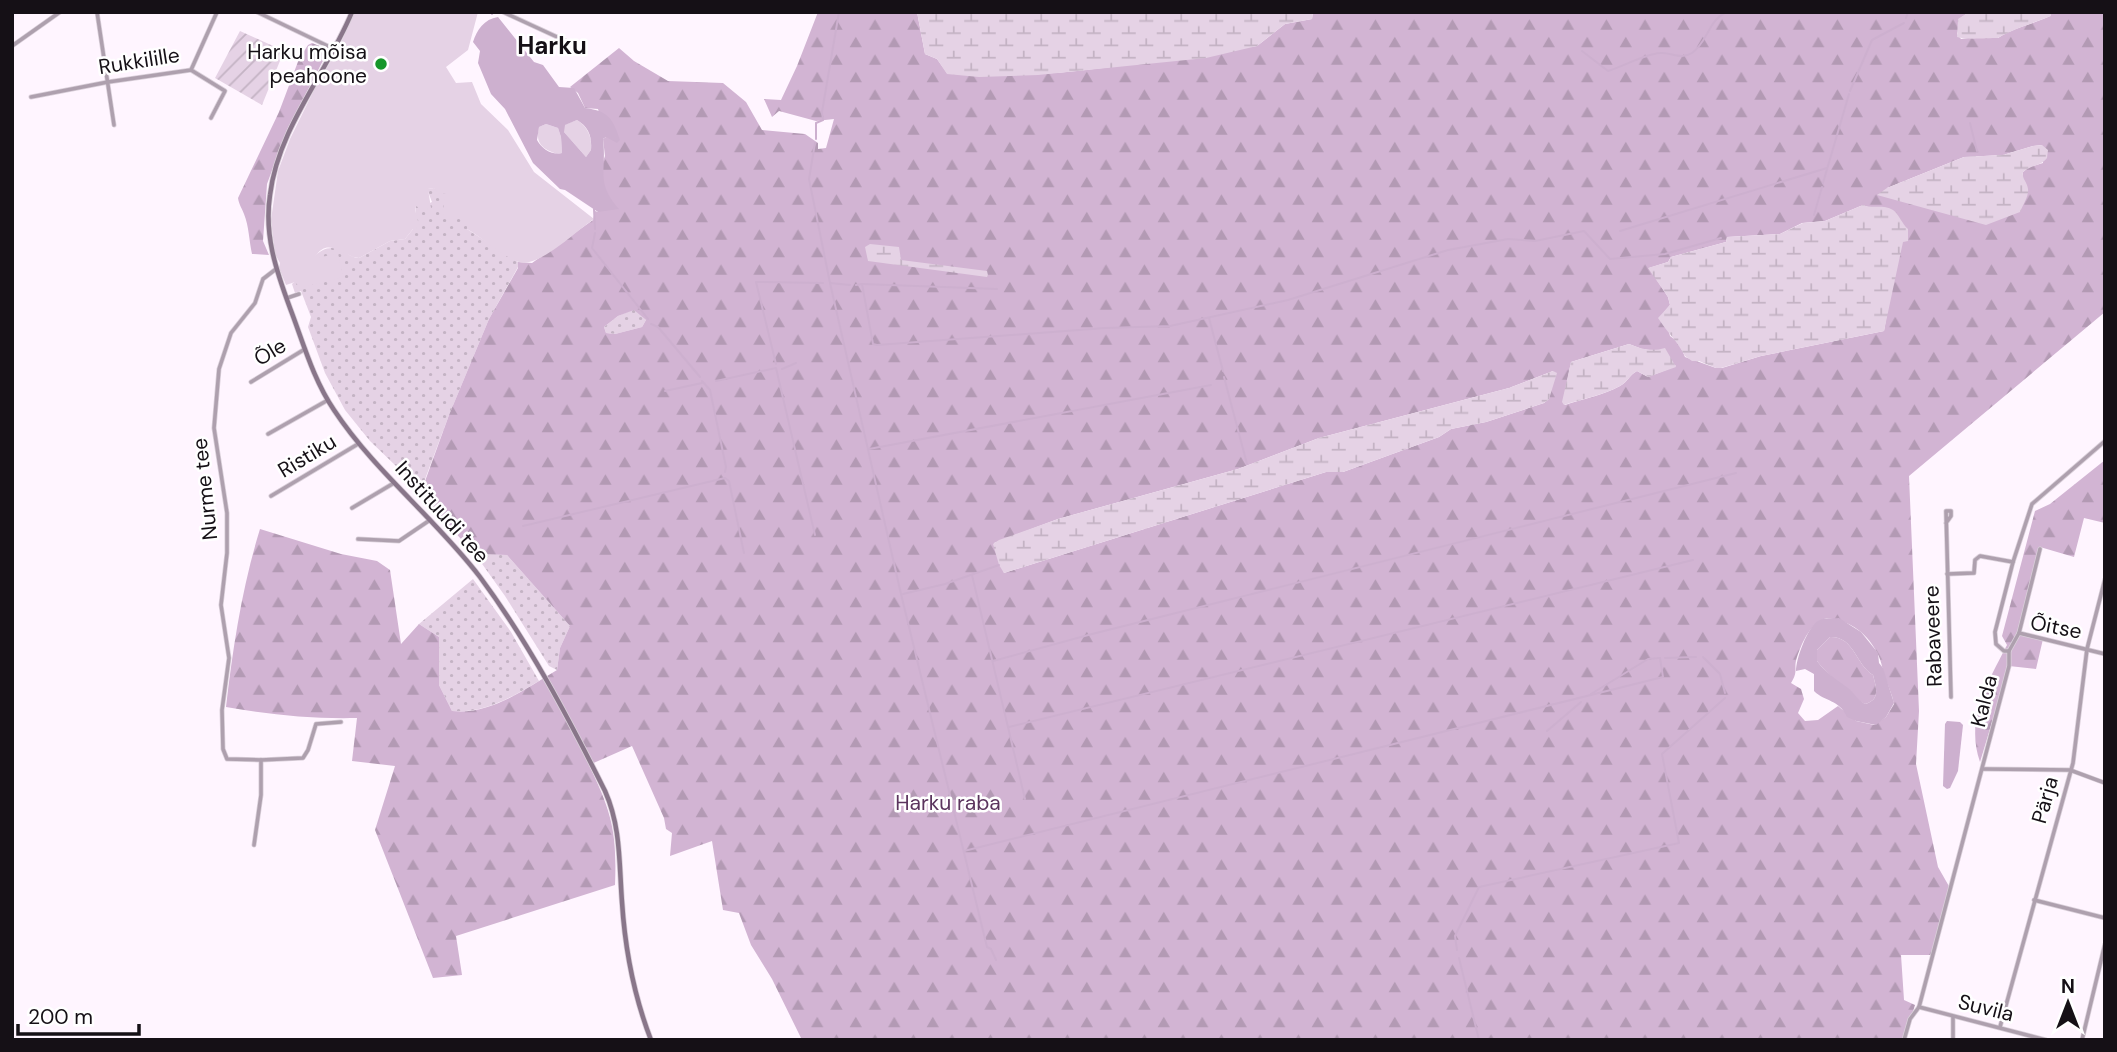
<svg xmlns="http://www.w3.org/2000/svg" width="2117" height="1052" font-family="'DM Sans',sans-serif">
	<style>
		.grass { fill: url(#grass-dots) }
		.forest { fill: url(#forest-firs); fill-rule: evenodd }
		.wetland { fill: url(#wetland-marsh) }
		.park { fill: #e5d2e5 }
		.garden { fill: url(#garden-furrows) }
		.water { fill: #cdb0cf; fill-rule: evenodd }
		.lines { fill: none; stroke-linecap: round; stroke-linejoin: round }
		.stream { stroke: #cdb0cf; stroke-width: 2 }
		.street-casing { stroke: #dad0da; stroke-width: 5 }
		.secondary-casing { stroke: #dad0da; stroke-width: 6 }
		.street { stroke: #aea0ae; stroke-width: 3.5 }
		.secondary { stroke: #89768a; stroke-width: 4.5 }
		.poi-dot { fill: #16962a; stroke: #fff; stroke-width: 2.5 }
		.labels { text-anchor: middle; dominant-baseline: central; stroke-width: 5; stroke-linejoin: round; paint-order: stroke }
		.poi-label { font-size: 21px; fill: #151016; stroke: #fff; text-anchor: end }
		.street-label { font-size: 21px; fill: #151016; stroke: #fff }
		.park-label { font-size: 21px; fill: #5b345e; stroke: #fff }
		.quarter-label { font-size: 24px; font-weight: bold; fill: #151016; stroke: #fff }
	</style>
	<defs>
		<pattern id="grass-dots" width="8" height="8" patternUnits="userSpaceOnUse" patternTransform="scale(1.75)"><rect width="8" height="8" fill="#e5d2e5"/><path d="M2 2h.1M6 6h.1" fill="none" stroke="#c4b3c4" stroke-width="1.8" stroke-linecap="round"/></pattern>
		<pattern id="forest-firs" width="22" height="20" patternUnits="userSpaceOnUse" patternTransform="scale(1.75)"><rect width="22" height="20" fill="#d2b4d3"/><path d="M5 1l3.5 6h-7zM16 11l3.5 6h-7z" fill="#b39ab4"/></pattern>
		<pattern id="wetland-marsh" width="20" height="14" patternUnits="userSpaceOnUse" patternTransform="scale(1.75)"><rect width="20" height="14" fill="#e5d2e5"/><path d="M1 5h8M5 5V1M11 12h8M15 12V8" fill="none" stroke="#c4b3c4"/></pattern>
		<pattern id="garden-furrows" width="10" height="10" patternUnits="userSpaceOnUse" patternTransform="scale(1.75)"><rect width="10" height="10" fill="#e5d2e5"/><path d="M-1 1l2-2M0 10L10 0M9 11l2-2" fill="none" stroke="#c4b3c4"/></pattern>
	</defs>
	<rect width="100%" height="100%" fill="#fff5ff"/>
	<g class="grass">
		<path d="M434 188 446 193 448 217H467V229L518 262V267L489 319 449 415 421 490 370 441 345 410 325 373 308 327 311 317 301 291 295 293 292 284C306 273 313 247 333 248 343 248 349 258 359 258L390 241 405 239 413 229 416 206 422 207 432 202 427 189Z"/>
		<path d="M634 309 646 320 642 327 615 334 606 333 604 327 618 316Z"/>
		<path d="M475 554 507 555 570 626 560 648 557 670 549 666 505 596Z"/>
		<path d="M473 579 511 632 539 681C512 697 484 714 452 711L439 685V637L419 624Z"/>
	</g>
	<g class="forest">
		<path d="M818 12H917L925 54 937 59 947 73C1047 83 1157 59 1257 46L1285 24 1312 19 1313 12H1969L1958 20 1959 28 1957 34 1961 39 1983 36 1998 38C2013 28 2033 24 2050 16L2051 12H2105V312L1909 476 1919 711 1916 764 1938 867 1950 888 1931 955H1901L1904 1000 1915 1005 1904 1040H802L772 979 751 945 739 913 723 910 712 841 670 856 672 833 666 829 664 818 632 746 589 765C612 813 617 832 615 885L456 936 462 975 433 978 375 830 395 766 352 761 357 718C312 719 270 715 226 707 233 647 242 587 260 529L341 554 377 561 390 570 401 644 419 624 439 637V685L452 711C491 715 525 689 557 670L560 648 570 626 507 555 475 554 420 495 449 415 489 319 518 268V262L532 263 593 220 595 211 598 212 605 193 601 167 605 156 603 139 606 137 598 109 585 108 578 93 570 87 619 48 634 61 668 81 723 83 746 102 762 130 805 134 818 143V149L826 148 834 119 816 121 779 111 772 117 764 99 781 100 797 66ZM2042 145 2043 163 2029 167 2023 172V180L2026 184 1887 188 1964 157 2003 155 2033 146ZM1863 205C1883 215 1885 198 1902 224L1884 331 1761 356 1722 368H1716L1685 357 1679 343 1670 336 1664 312 1670 305 1668 297 1649 268 1668 262 1671 257 1726 242 1727 237 1780 234 1802 223 1825 221ZM634 310 646 320 642 327 615 334 606 333 604 327 618 316ZM1629 344 1642 349 1657 351 1676 366 1648 377 1637 371C1629 375 1628 382 1620 386 1603 395 1583 399 1565 405L1563 402 1571 362ZM1553 371 1549 399 1544 403 1486 422 1451 429 1439 437 1343 472H1326L1004 573 994 543 1058 519 1238 469 1319 438 1509 388ZM1827 618C1847 620 1866 631 1876 651 1881 658 1882 668 1885 677 1888 686 1892 694 1894 704L1886 717 1874 725 1856 721 1838 706 1818 720 1805 721 1798 713 1804 699 1801 689 1791 683C1799 670 1793 669 1797 657 1803 641 1810 623 1827 618Z"/>
		<path d="M312 43 327 49V53L287 130 267 184 263 241 269 255 254 254H252C249 241 249 226 244 214 242 208 239 205 238 198L279 112 299 59 308 45Z"/>
		<path d="M2105 460V523L2084 518 2074 557 2040 547 2017 633 2043 639 2036 669 2009 666 1980 762C1965 719 1988 682 2007 645L2002 636 2035 511 2050 504Z"/>
		<path d="M1830 637C1854 636 1856 665 1873 675 1876 687 1881 700 1865 704 1854 698 1825 672 1817 661V650Z"/>
	</g>
	<g class="wetland">
		<path d="M917 12H1313L1312 19 1285 24 1257 46 1206 58 1038 75 979 77 947 74 937 59 925 54Z"/>
		<path d="M1969 12H2051V16C2034 23 2012 29 1998 38 1987 38 1965 40 1957 37L1958 19Z"/>
		<path d="M2042 145 2048 150 2047 158C2041 166 2031 165 2023 172 2022 180 2027 181 2028 189 2029 196 2023 205 2020 212L1986 225 1877 195 1887 188 1964 157 2003 155 2033 146Z"/>
		<path d="M1863 205C1872 209 1884 204 1893 210 1899 214 1902 224 1908 229V241L1903 242 1884 331 1761 356 1721 368H1716L1699 361H1692L1685 356C1678 342 1667 332 1658 318L1670 305 1668 297 1648 268 1668 262 1671 257 1726 242 1727 237 1780 234 1803 223 1825 221Z"/>
		<path d="M870 244 899 247 901 260 987 271 988 275 987 277 868 261 865 247Z"/>
		<path d="M1629 344C1641 349 1652 352 1665 348L1676 367 1648 377 1637 371C1629 375 1628 382 1620 386 1603 395 1582 399 1564 405L1562 402 1571 362Z"/>
		<path d="M1553 371 1557 373 1549 399 1544 403 1486 422 1451 429 1439 437 1343 472H1326L1004 573 999 565 993 544 999 540 1058 519 1238 469 1319 438 1509 388Z"/>
	</g>
	<g class="park">
		<path d="M355 12H478L468 50 446 67 456 83 472 82 481 104 508 130 534 172 594 219C576 231 539 268 519 262 505 258 481 237 467 229V217H448L442 214 446 194 438 193 434 188 428 189 431 208 424 210 416 206 415 212 420 227 413 229 405 239 390 241 359 258C343 257 327 234 314 259L338 253 343 277 300 288 295 282 286 285 279 268 280 263 275 254 271 220 278 171 290 139 316 86 334 56 342 50 338 49Z"/>
		<path d="M577 120C588 127 592 137 591 150L586 157 564 132V125Z"/>
		<path d="M546 124 558 128 561 137 562 153 557 154C542 149 535 143 539 127Z"/>
	</g>
	<path class="garden" d="M240 31 284 51 262 105 215 78Z"/>
	<g class="water">
		<path d="M498 17 534 62 543 65 559 87 574 88 585 108C609 111 613 119 620 140L617 143 606 137 603 139C607 171 595 182 619 209L598 212 565 190 560 189 533 163 505 109 491 94 478 63 480 51 473 42C477 30 484 19 498 17ZM577 120C589 127 592 137 591 150L586 157 564 132 565 125ZM546 124 558 128 561 137 562 153C552 156 541 148 537 140L539 127Z"/>
		<path d="M1839 618 1861 632 1878 653 1879 663 1883 668 1894 703 1886 717 1876 725 1856 721 1847 717C1839 699 1825 702 1814 691V674L1805 669 1796 671C1796 659 1807 628 1818 621 1824 617 1832 619 1839 618ZM1830 637C1854 636 1856 665 1873 675 1876 687 1881 700 1865 704 1858 700 1854 693 1848 688 1836 679 1826 673 1817 661V650Z"/>
		<path d="M1947 721 1960 722 1963 725 1958 771 1950 788 1947 789 1943 786 1945 724Z"/>
	</g>
	<g class="lines">
		<g class="stream">
			<path d="M492 12V14"/>
			<path d="M1906 18 1908 12"/>
			<path d="M1582 51 1608 71C1624 66 1645 54 1660 53 1671 52 1681 60 1692 53 1708 42 1708 20 1727 12"/>
			<path d="M1850 91 1872 40 1904 23"/>
			<path d="M1970 123 1977 151"/>
			<path d="M816 139V123L823 120 822 112 839 12"/>
			<path d="M815 143 809 179 830 283 901 594 987 947 991 949 996 960"/>
			<path d="M1823 183 1849 94"/>
			<path d="M594 209 595 229"/>
			<path d="M1814 215 1822 187"/>
			<path d="M1620 231 1827 168"/>
			<path d="M595 233 592 248 648 319"/>
			<path d="M830 283 850 285"/>
			<path d="M862 284 997 289"/>
			<path d="M856 285 862 284 873 344 877 345 1105 328 1170 326 1288 300 1448 250 1508 239 1535 241 1584 231 1610 259 1665 254 1721 238"/>
			<path d="M1209 318 1223 371"/>
			<path d="M651 324 658 327 700 377"/>
			<path d="M776 364 756 282 823 283"/>
			<path d="M782 369 796 363"/>
			<path d="M1224 377 1247 464"/>
			<path d="M702 381 710 390 726 467 725 472"/>
			<path d="M716 381 776 368 815 535"/>
			<path d="M665 391 702 383"/>
			<path d="M869 449 1211 385"/>
			<path d="M523 526 725 478 729 481 744 553"/>
			<path d="M972 575 1025 799"/>
			<path d="M903 594 945 584 999 565"/>
			<path d="M1703 657 1720 674 1725 693"/>
			<path d="M1665 658 1696 657"/>
			<path d="M993 661 1092 634 1736 473"/>
			<path d="M1591 694 1648 659 1660 658"/>
			<path d="M1009 727 1693 560"/>
			<path d="M1547 731 1581 702"/>
			<path d="M964 851 1663 677 1660 658"/>
			<path d="M1457 950 1455 936 1479 887 1679 843 1662 754 1725 698"/>
			<path d="M1459 958 1479 1040"/>
		</g>
		<defs>
			<g id="street">
				<path d="M97 12 114 125"/>
				<path d="M257 12 334 49"/>
				<path d="M503 12 568 42"/>
				<path d="M12 46 60 12"/>
				<path d="M191 70 225 91 211 118"/>
				<path d="M31 97 108 82 191 70 217 12"/>
				<path d="M287 298 299 294"/>
				<path d="M251 382 305 349"/>
				<path d="M268 434 328 400"/>
				<path d="M271 496 358 444"/>
				<path d="M352 508 394 483"/>
				<path d="M1946 523 1951 516V511H1946L1951 697"/>
				<path d="M358 539 399 541 430 520"/>
				<path d="M1947 574 1974 573 1975 560 1980 556 2013 562"/>
				<path d="M2019 633 2040 549"/>
				<path d="M2009 651 2019 633 2105 654"/>
				<path d="M261 760 303 758 308 750 316 724 341 722"/>
				<path d="M1983 769 2070 770 2105 783"/>
				<path d="M254 845 261 795V760L227 759 223 749 222 710 229 658 221 605 227 553V513L214 428 219 369 231 333 255 303 263 279 276 269"/>
				<path d="M2034 900 2105 918"/>
				<path d="M1919 1007 2046 1040"/>
				<path d="M2000 1027 2073 763 2087 649 2105 579"/>
				<path d="M1904 1040 1910 1019 1919 1007 2009 666V651H2004L1996 644 1995 632 2013 562 2032 504 2105 441"/>
				<path d="M1953 1040V1017"/>
				<path d="M2082 1040 2105 944"/>
			</g>
			<path id="secondary" d="M352 12C327 73 278 128 270 195 264 235 276 270 290 308 303 342 313 379 334 410 375 472 435 518 480 577 529 643 568 717 605 791 621 827 619 863 622 902 625 949 634 996 651 1040"/>
		</defs>
		<use href="#street" class="street-casing"/>
		<use href="#secondary" class="secondary-casing"/>
		<use href="#street" class="street"/>
		<use href="#secondary" class="secondary"/>
	</g>
	<circle class="poi-dot" cx="381" cy="64" r="7"/>
	<g class="labels">
		<g class="poi-label">
			<text x="367" y="52">Harku mõisa<tspan x="367" dy="24">peahoone</tspan></text>
		</g>
		<g class="street-label">
			<text transform="translate(139 61) rotate(-9)">Rukkilille</text>
			<text transform="translate(270 352) rotate(-31)">Õle</text>
			<text transform="translate(307 456) rotate(-31)">Ristiku</text>
			<text transform="translate(205 489) rotate(-96)">Nurme tee</text>
			<text transform="translate(442 512) rotate(48)">Instituudi tee</text>
			<text transform="translate(2056 627) rotate(11)">Õitse</text>
			<text transform="translate(1933 636) rotate(-92)">Rabaveere</text>
			<text transform="translate(1984 701) rotate(-76)">Kalda</text>
			<text transform="translate(2045 800) rotate(-74)">Pärja</text>
			<text transform="translate(1986 1008) rotate(14)">Suvila</text>
		</g>
		<g class="park-label">
			<text x="948" y="803">Harku raba</text>
		</g>
		<g class="quarter-label">
			<text x="552" y="45">Harku</text>
		</g>
	</g>
	<rect width="2117" height="1052" fill="none" stroke="#151016" stroke-width="28"/>
	<g transform="translate(2068 1003)" stroke="#ffffff" stroke-width="5" paint-order="stroke">
	<path d="M0-5L12 26L0 18L-12 26Z" fill="#151016"/>
	<text y="-10" font-size="19" font-weight="bold" text-anchor="middle" fill="#151016">N</text>
	</g>
	<path d="M18 1024v10h121v-10" fill="none" stroke="#151016" stroke-width="3.5"/>
	<text x="28" y="1024" font-size="21" fill="#151016" stroke="#ffffff" stroke-width="5" paint-order="stroke">200 m</text>
</svg>
